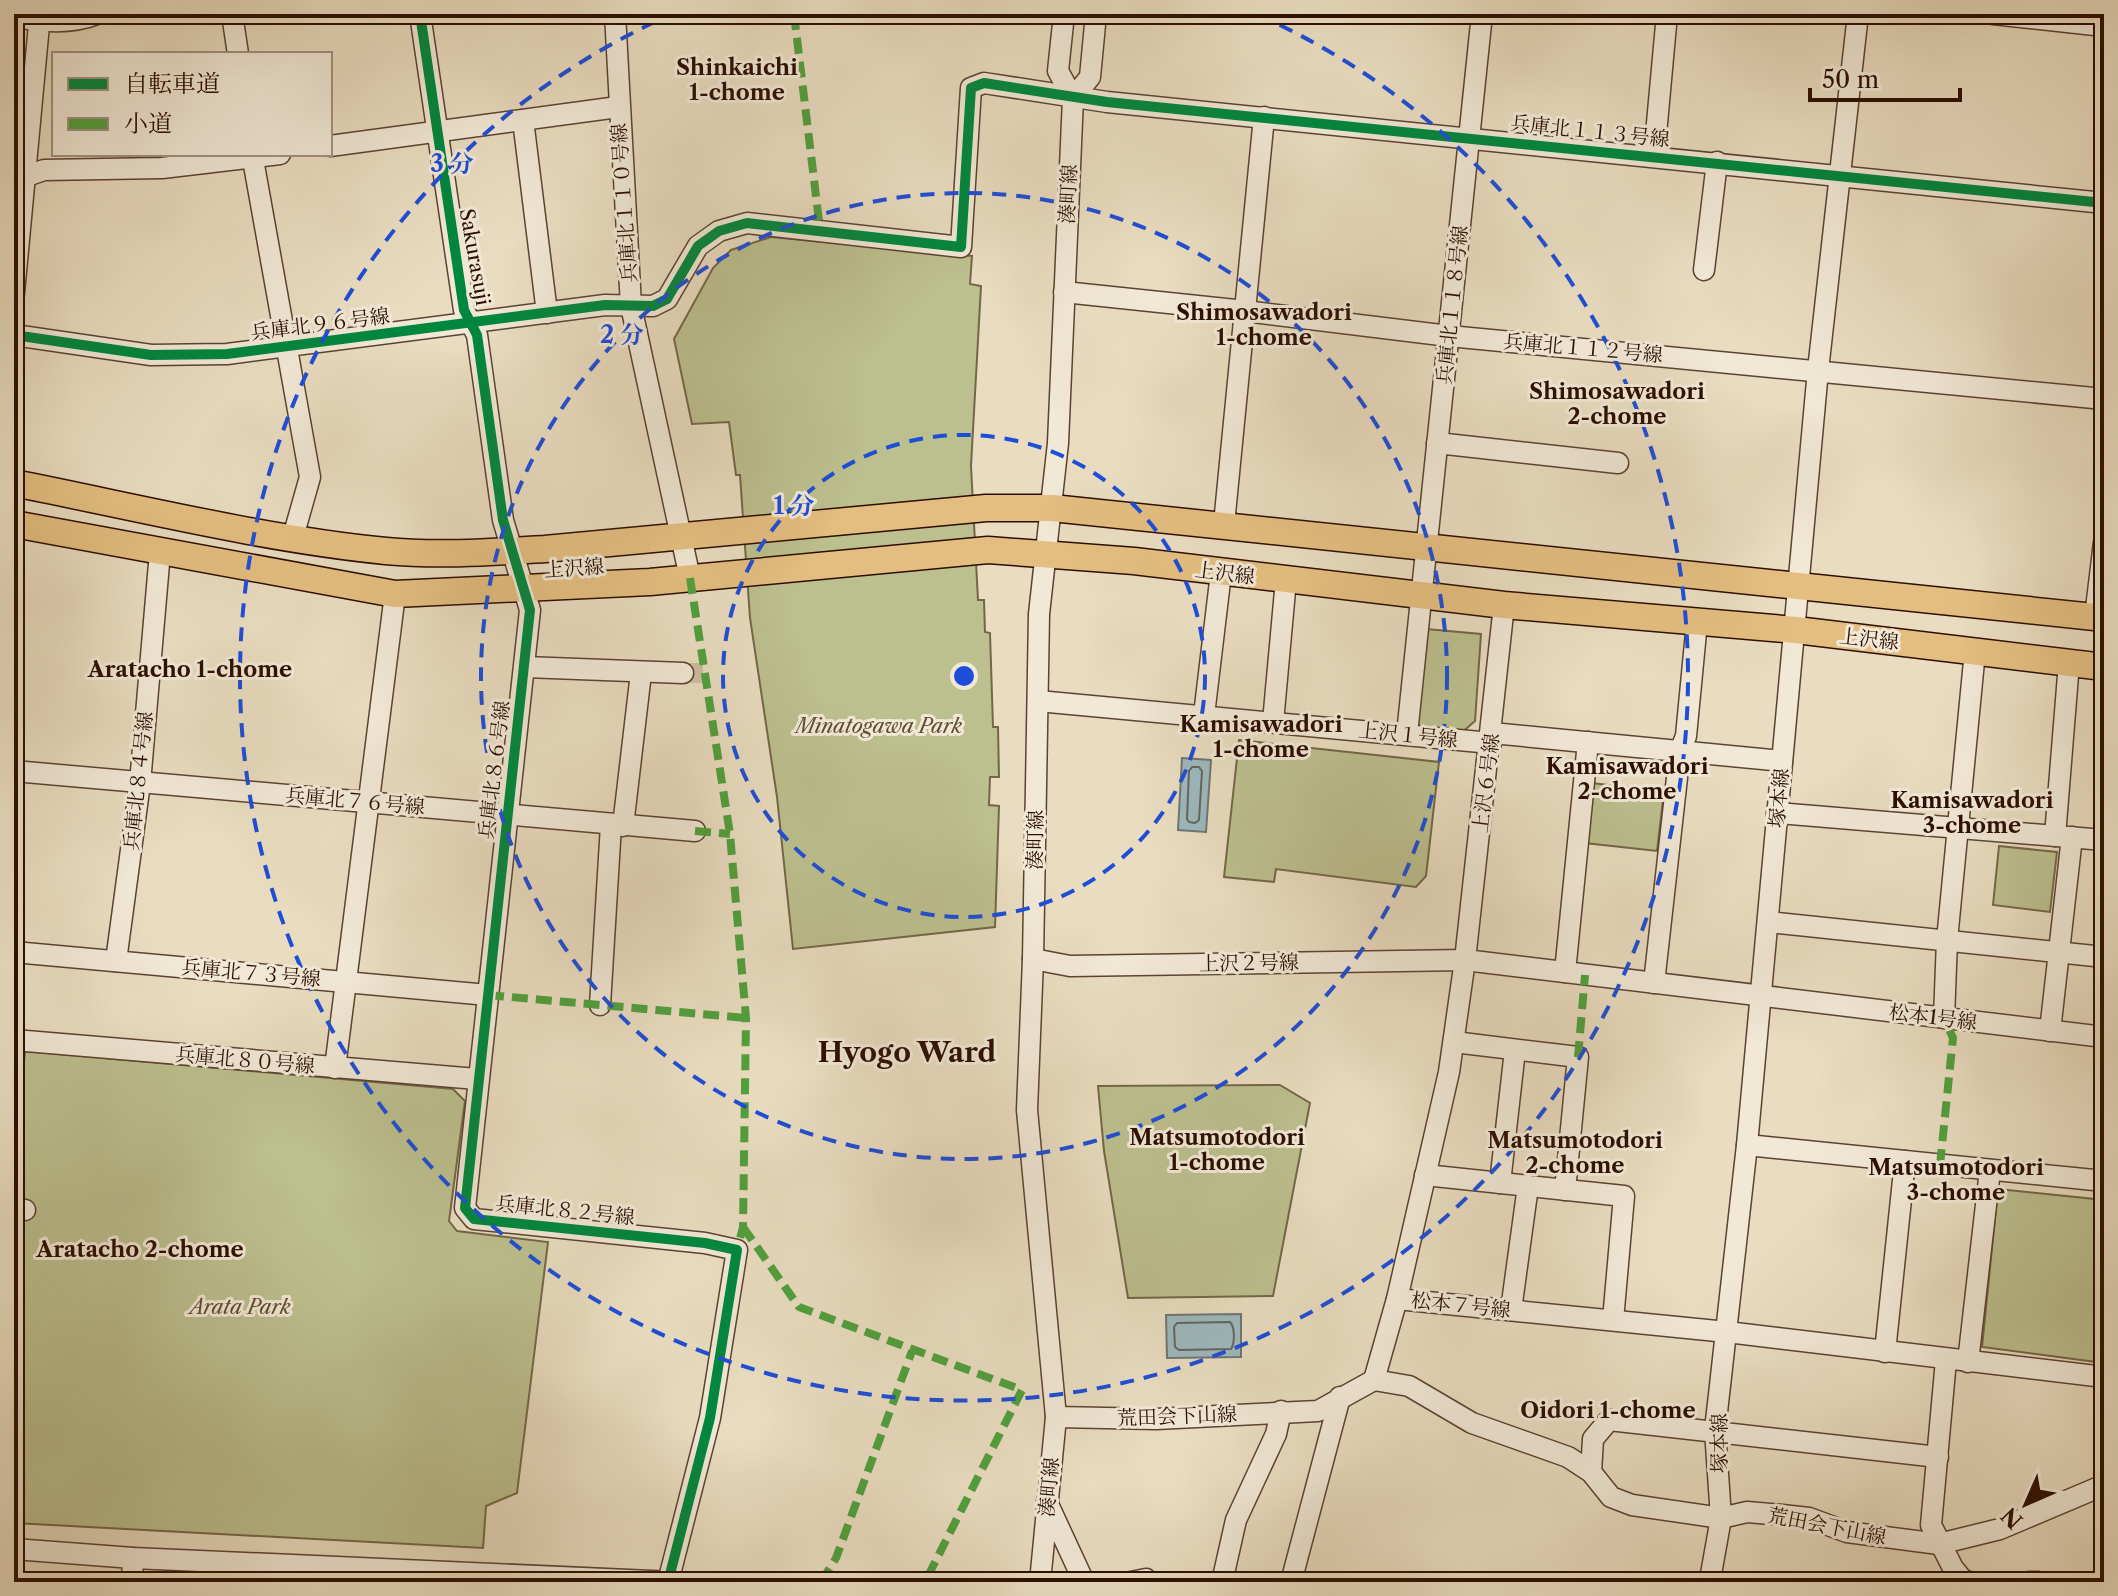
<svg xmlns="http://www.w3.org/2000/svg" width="2118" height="1596" font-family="'Libre Caslon Text','Noto Serif JP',serif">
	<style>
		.green { fill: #bcbf8e; stroke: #746648; stroke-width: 2 }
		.water { fill: #9db9be; stroke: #707573; stroke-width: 2 }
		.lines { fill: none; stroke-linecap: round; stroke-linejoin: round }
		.shore { stroke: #646460; stroke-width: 2 }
		.minor-tunnel { stroke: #cdbda4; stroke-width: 20; stroke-dasharray: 20 10; stroke-linecap: butt }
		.minor-casing { stroke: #5b4232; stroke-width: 23 }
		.major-casing { stroke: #2c0e02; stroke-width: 29 }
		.minor { stroke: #f1e8d6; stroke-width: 20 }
		.major { stroke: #e4be80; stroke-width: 26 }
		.quiet { stroke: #519f3d; stroke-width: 8; stroke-dasharray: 16 8; stroke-linecap: butt }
		.cycleway-casing { stroke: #f1e8d6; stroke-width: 15 }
		.cycleway { stroke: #00873e; stroke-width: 10 }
		.ring { fill: none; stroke: #1d4ed8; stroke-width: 4; stroke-dasharray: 14 10 }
		.labels { text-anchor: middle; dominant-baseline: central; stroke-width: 6; stroke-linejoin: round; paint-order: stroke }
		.street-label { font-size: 20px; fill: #2c0e02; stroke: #f1e8d6 }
		.park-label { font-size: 20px; font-style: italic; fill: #5e4c33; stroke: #f1e8d6 }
		.neighbourhood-label { font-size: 22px; font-weight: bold; fill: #2c0e02; stroke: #f1e8d6 }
		.district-label { font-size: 28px; font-weight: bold; fill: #2c0e02; stroke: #f1e8d6 }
		.centre { fill: #1d4ed8; stroke: #f1e8d6; stroke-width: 4 }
		.ring-label { font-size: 24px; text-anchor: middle; font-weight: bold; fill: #1d4ed8; stroke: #f1e8d6; stroke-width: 6; stroke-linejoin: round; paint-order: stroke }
	</style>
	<rect width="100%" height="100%" fill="#e9dcc0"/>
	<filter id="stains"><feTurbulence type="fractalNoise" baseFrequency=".0025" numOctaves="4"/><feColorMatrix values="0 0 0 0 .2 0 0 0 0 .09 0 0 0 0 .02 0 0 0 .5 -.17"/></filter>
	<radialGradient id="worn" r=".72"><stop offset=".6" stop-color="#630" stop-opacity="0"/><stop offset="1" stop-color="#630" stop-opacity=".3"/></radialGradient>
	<g class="green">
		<path d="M771 237 972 256 970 284 981 286 971 466 978 600H984L985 632 990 633 993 727H998L999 777H990L989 805 999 806 995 927 793 949 777 797 750 618 740 475H736L729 422 692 424 674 339 713 268 731 250Z"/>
		<path d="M1426 629 1481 634 1475 721 1459 735 1420 732 1415 725Z"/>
		<path d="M1239 740 1439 762 1426 876 1416 887 1276 869 1274 882 1224 877Z"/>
		<path d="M1592 783 1664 792 1657 851 1585 843Z"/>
		<path d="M1999 846 2057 852 2050 912 1993 905Z"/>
		<path d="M25 1051 453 1089 465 1101 449 1221 457 1231 548 1242 517 1493 486 1506 483 1548 14 1523V1162Z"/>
		<path d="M1280 1085 1310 1103 1273 1296 1128 1298 1104 1151 1098 1086Z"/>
		<path d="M1998 1189 2104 1200V1363L1982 1347Z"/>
	</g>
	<g class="water">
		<path d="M1182 758 1211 760 1206 832 1178 830Z"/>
		<path d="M1241 1314V1357L1167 1358 1166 1315Z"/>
	</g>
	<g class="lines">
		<g class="shore">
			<path d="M1192 767H1199L1202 771 1199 820 1195 823 1189 822 1187 819 1189 771Z"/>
			<path d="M1230 1322C1235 1327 1235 1343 1231 1349L1179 1350 1175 1347 1174 1327 1177 1323Z"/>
		</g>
		<path class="minor-tunnel" d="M683 673H704"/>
		<defs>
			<g id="minor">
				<path d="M232 14 238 54"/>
				<path d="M420 14 464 310 477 335 503 520 530 610 465 1208 474 1219 705 1243 737 1250 710 1418 668 1582"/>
				<path d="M615 14 631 306 690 578"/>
				<path d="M1993 14 2104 26"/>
				<path d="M14 17C43 21 69 25 97 14"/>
				<path d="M1073 98 1090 77 1096 14"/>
				<path d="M523 120 547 313"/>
				<path d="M330 146 618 107"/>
				<path d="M252 154 310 477 293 537"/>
				<path d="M1654 156 1667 14"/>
				<path d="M18 179 44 170 162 168 280 154"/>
				<path d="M1704 270 1717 162"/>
				<path d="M1064 292 1245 311 1449 336 2104 399"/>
				<path d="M14 293 40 14"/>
				<path d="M14 335 151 355 227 354 605 305 653 306 667 299 698 246 719 231 747 223 961 247 971 88 984 83 1107 102 2104 203"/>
				<path d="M1437 443 1618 463"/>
				<path d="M1224 524 1264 117"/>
				<path d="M2095 617 2104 542"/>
				<path d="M525 667 683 673"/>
				<path d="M1038 701 1491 743"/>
				<path d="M1204 715 1221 573"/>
				<path d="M1273 722 1286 580"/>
				<path d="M1492 733 1782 761"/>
				<path d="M1407 734 1482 14"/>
				<path d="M14 771 695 831"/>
				<path d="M1777 813 2104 840"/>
				<path d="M623 826 641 673"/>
				<path d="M2055 836 2069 663"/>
				<path d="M1768 922 2104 957"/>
				<path d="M14 952 488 995"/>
				<path d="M1033 959 1070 966 1465 960 2104 1037"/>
				<path d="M116 961 140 783 160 552"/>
				<path d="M1565 972 1588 742"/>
				<path d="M1654 983 1680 751 1686 736 1697 622"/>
				<path d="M600 1005 611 825"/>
				<path d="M1944 1018 1947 940 1975 651"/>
				<path d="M2050 1031 2072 837"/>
				<path d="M14 1040 477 1079"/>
				<path d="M1454 1042 1578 1057 1565 1190"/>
				<path d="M335 1068 395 594"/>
				<path d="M1747 1145 2104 1181"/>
				<path d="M1425 1175 1624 1196 1613 1320"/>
				<path d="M1500 1183 1515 1050"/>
				<path d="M14 1209 25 1210"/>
				<path d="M1397 1299 1727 1332 2104 1377"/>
				<path d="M1511 1310 1528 1186"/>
				<path d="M1885 1352 1905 1161"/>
				<path d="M1946 1360 1931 1525 1953 1568 1962 1579 1969 1582"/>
				<path d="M1968 1362 1990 1170"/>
				<path d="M1374 1380 1397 1299 1449 1072 1465 960 1504 605"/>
				<path d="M1056 1417 1156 1419 1318 1411 1374 1380 1409 1386 1472 1423 1568 1457 1591 1472 1611 1497 1632 1505 1721 1518 1747 1512 1782 1515 1809 1518 1847 1532 1939 1544 2000 1529 2104 1485"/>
				<path d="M1591 1472 1593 1439 1609 1420 1938 1457"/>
				<path d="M1047 1502 1084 1582"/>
				<path d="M14 1549 133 1558 674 1582"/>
				<path d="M132 1582 133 1558"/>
				<path d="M1040 1582 1056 1417 1027 1110 1033 959 1039 614 1058 443 1073 98 1058 71 1064 14"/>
				<path d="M1131 1582 1146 1579 1148 1582"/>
				<path d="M1222 1582 1236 1520 1276 1434 1281 1411"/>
				<path d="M1291 1582 1340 1397"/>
				<path d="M1712 1582 1711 1574 1721 1518 1715 1430 1747 1145 1818 370 1858 14"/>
				<path d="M2029 1582H2038"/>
			</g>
			<g id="major">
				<path d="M14 483C135 507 264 539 386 551 439 556 493 552 545 549L986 508H1052L2104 618"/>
				<path d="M14 524 395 594 650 582 988 550 1134 561 1504 605 1796 630 2104 667"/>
			</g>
		</defs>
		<use href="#minor" class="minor-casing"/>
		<use href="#major" class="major-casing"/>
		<use href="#minor" class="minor"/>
		<use href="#major" class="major"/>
		<g class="quiet">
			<path d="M794 14 819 221"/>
			<path d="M690 578 730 834 746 1018 743 1227 737 1250"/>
			<path d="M695 831 730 834"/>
			<path d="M488 995 746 1018"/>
			<path d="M1578 1057 1585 975"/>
			<path d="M1940 1165 1953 1038 1944 1018"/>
			<path d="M743 1227 799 1307 1022 1390 925 1582"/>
			<path d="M821 1582 836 1558 912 1351"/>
		</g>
		<defs>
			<g id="cycleway">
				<path d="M420 14 464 310 477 335 503 520 530 610 465 1208 474 1219 705 1243 737 1250 710 1418 668 1582"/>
				<path d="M14 335 151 355 227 354 605 305 653 306 667 299 698 246 719 231 747 223 961 247 971 88 984 83 1107 102 2104 203"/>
			</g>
		</defs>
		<use href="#cycleway" class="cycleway-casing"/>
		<use href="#cycleway" class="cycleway"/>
	</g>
	<g class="ring">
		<circle cx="964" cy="676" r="241"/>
		<circle cx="964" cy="676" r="483"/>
		<path d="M1258 15A724 724 0 1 1 670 15"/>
	</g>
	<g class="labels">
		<g class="street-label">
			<text transform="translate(1590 131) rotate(6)">兵庫北１１３号線</text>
			<text transform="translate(1068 194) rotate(-87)">湊町線</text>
			<text transform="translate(624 203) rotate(-94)">兵庫北１１０号線</text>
			<text transform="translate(475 257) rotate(80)">Sakurasuji</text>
			<text transform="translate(1452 305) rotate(-84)">兵庫北１１８号線</text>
			<text transform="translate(320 324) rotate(-7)">兵庫北９６号線</text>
			<text transform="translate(1583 348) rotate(5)">兵庫北１１２号線</text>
			<text transform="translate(574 568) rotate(-4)">上沢線</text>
			<text transform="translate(1225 573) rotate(7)">上沢線</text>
			<text transform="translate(1869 639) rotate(6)">上沢線</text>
			<text transform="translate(1408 735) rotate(6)">上沢１号線</text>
			<text transform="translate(494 770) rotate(-83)">兵庫北８６号線</text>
			<text transform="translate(138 781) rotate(-84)">兵庫北８４号線</text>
			<text transform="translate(1486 783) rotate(-83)">上沢６号線</text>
			<text transform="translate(1779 798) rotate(-85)">塚本線</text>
			<text transform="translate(355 801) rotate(5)">兵庫北７６号線</text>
			<text transform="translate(1035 840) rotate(-89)">湊町線</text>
			<text transform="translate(1249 963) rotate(-1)">上沢２号線</text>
			<text transform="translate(251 973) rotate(5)">兵庫北７３号線</text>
			<text transform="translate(1933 1017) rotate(7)">松本1号線</text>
			<text transform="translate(245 1060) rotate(5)">兵庫北８０号線</text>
			<text transform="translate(565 1210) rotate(6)">兵庫北８２号線</text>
			<text transform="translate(1461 1305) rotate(6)">松本７号線</text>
			<text transform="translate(1177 1416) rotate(-2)">荒田会下山線</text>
			<text transform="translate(1719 1443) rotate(-90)">塚本線</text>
			<text transform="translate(1049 1487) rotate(-85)">湊町線</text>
			<text transform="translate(1827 1526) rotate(11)">荒田会下山線</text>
		</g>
		<g class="park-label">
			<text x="879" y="726">Minatogawa Park</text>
			<text x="240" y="1307">Arata Park</text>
		</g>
		<g class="neighbourhood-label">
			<text x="737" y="67">Shinkaichi<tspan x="737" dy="25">1-chome</tspan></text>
			<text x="1264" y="312">Shimosawadori<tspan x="1264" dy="25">1-chome</tspan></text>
			<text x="1617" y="391">Shimosawadori<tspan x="1617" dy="25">2-chome</tspan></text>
			<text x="190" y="669">Aratacho 1-chome</text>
			<text x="1261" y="724">Kamisawadori<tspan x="1261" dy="25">1-chome</tspan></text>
			<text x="1627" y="766">Kamisawadori<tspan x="1627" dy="25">2-chome</tspan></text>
			<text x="1972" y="800">Kamisawadori<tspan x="1972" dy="25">3-chome</tspan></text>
			<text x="1217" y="1137">Matsumotodori<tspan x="1217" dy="25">1-chome</tspan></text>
			<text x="1575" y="1140">Matsumotodori<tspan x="1575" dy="25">2-chome</tspan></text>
			<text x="1956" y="1167">Matsumotodori<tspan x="1956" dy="25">3-chome</tspan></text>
			<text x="140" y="1249">Aratacho 2-chome</text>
			<text x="1608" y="1410">Oidori 1-chome</text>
		</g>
		<g class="district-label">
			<text x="907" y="1052">Hyogo Ward</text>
		</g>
	</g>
	<circle cx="964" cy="676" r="12" class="centre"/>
	<g class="ring-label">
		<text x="452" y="172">3 分</text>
		<text x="622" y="343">2 分</text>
		<text x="794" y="514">1 分</text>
	</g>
	<rect width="2118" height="1596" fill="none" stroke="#e9dcc0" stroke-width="48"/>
	<rect x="16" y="16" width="2086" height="1564" fill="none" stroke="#2c0e02" stroke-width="4"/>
	<rect x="24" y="24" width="2070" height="1548" fill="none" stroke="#2c0e02" stroke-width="2"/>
	<rect x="52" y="52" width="280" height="104" fill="#f1e8d6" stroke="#a29181" stroke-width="2"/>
	<rect x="68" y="78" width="40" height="12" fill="#00873e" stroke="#a29181" stroke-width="2"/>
	<text x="124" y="92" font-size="24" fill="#2c0e02">自転車道</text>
	<rect x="68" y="118" width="40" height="12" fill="#519f3d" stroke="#a29181" stroke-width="2"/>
	<text x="124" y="132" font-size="24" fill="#2c0e02">小道</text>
	<g transform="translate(2026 1504) rotate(225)" stroke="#f1e8d6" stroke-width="6" paint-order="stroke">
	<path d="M0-6L14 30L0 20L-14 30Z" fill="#2c0e02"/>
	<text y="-12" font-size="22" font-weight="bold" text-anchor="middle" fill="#2c0e02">N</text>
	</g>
	<path d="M1810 88v12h150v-12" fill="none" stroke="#2c0e02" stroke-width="4"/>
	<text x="1822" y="88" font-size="24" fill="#2c0e02" stroke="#f1e8d6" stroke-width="6" paint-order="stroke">50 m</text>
	<rect width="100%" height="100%" filter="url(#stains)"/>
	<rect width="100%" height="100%" fill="url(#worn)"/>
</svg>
